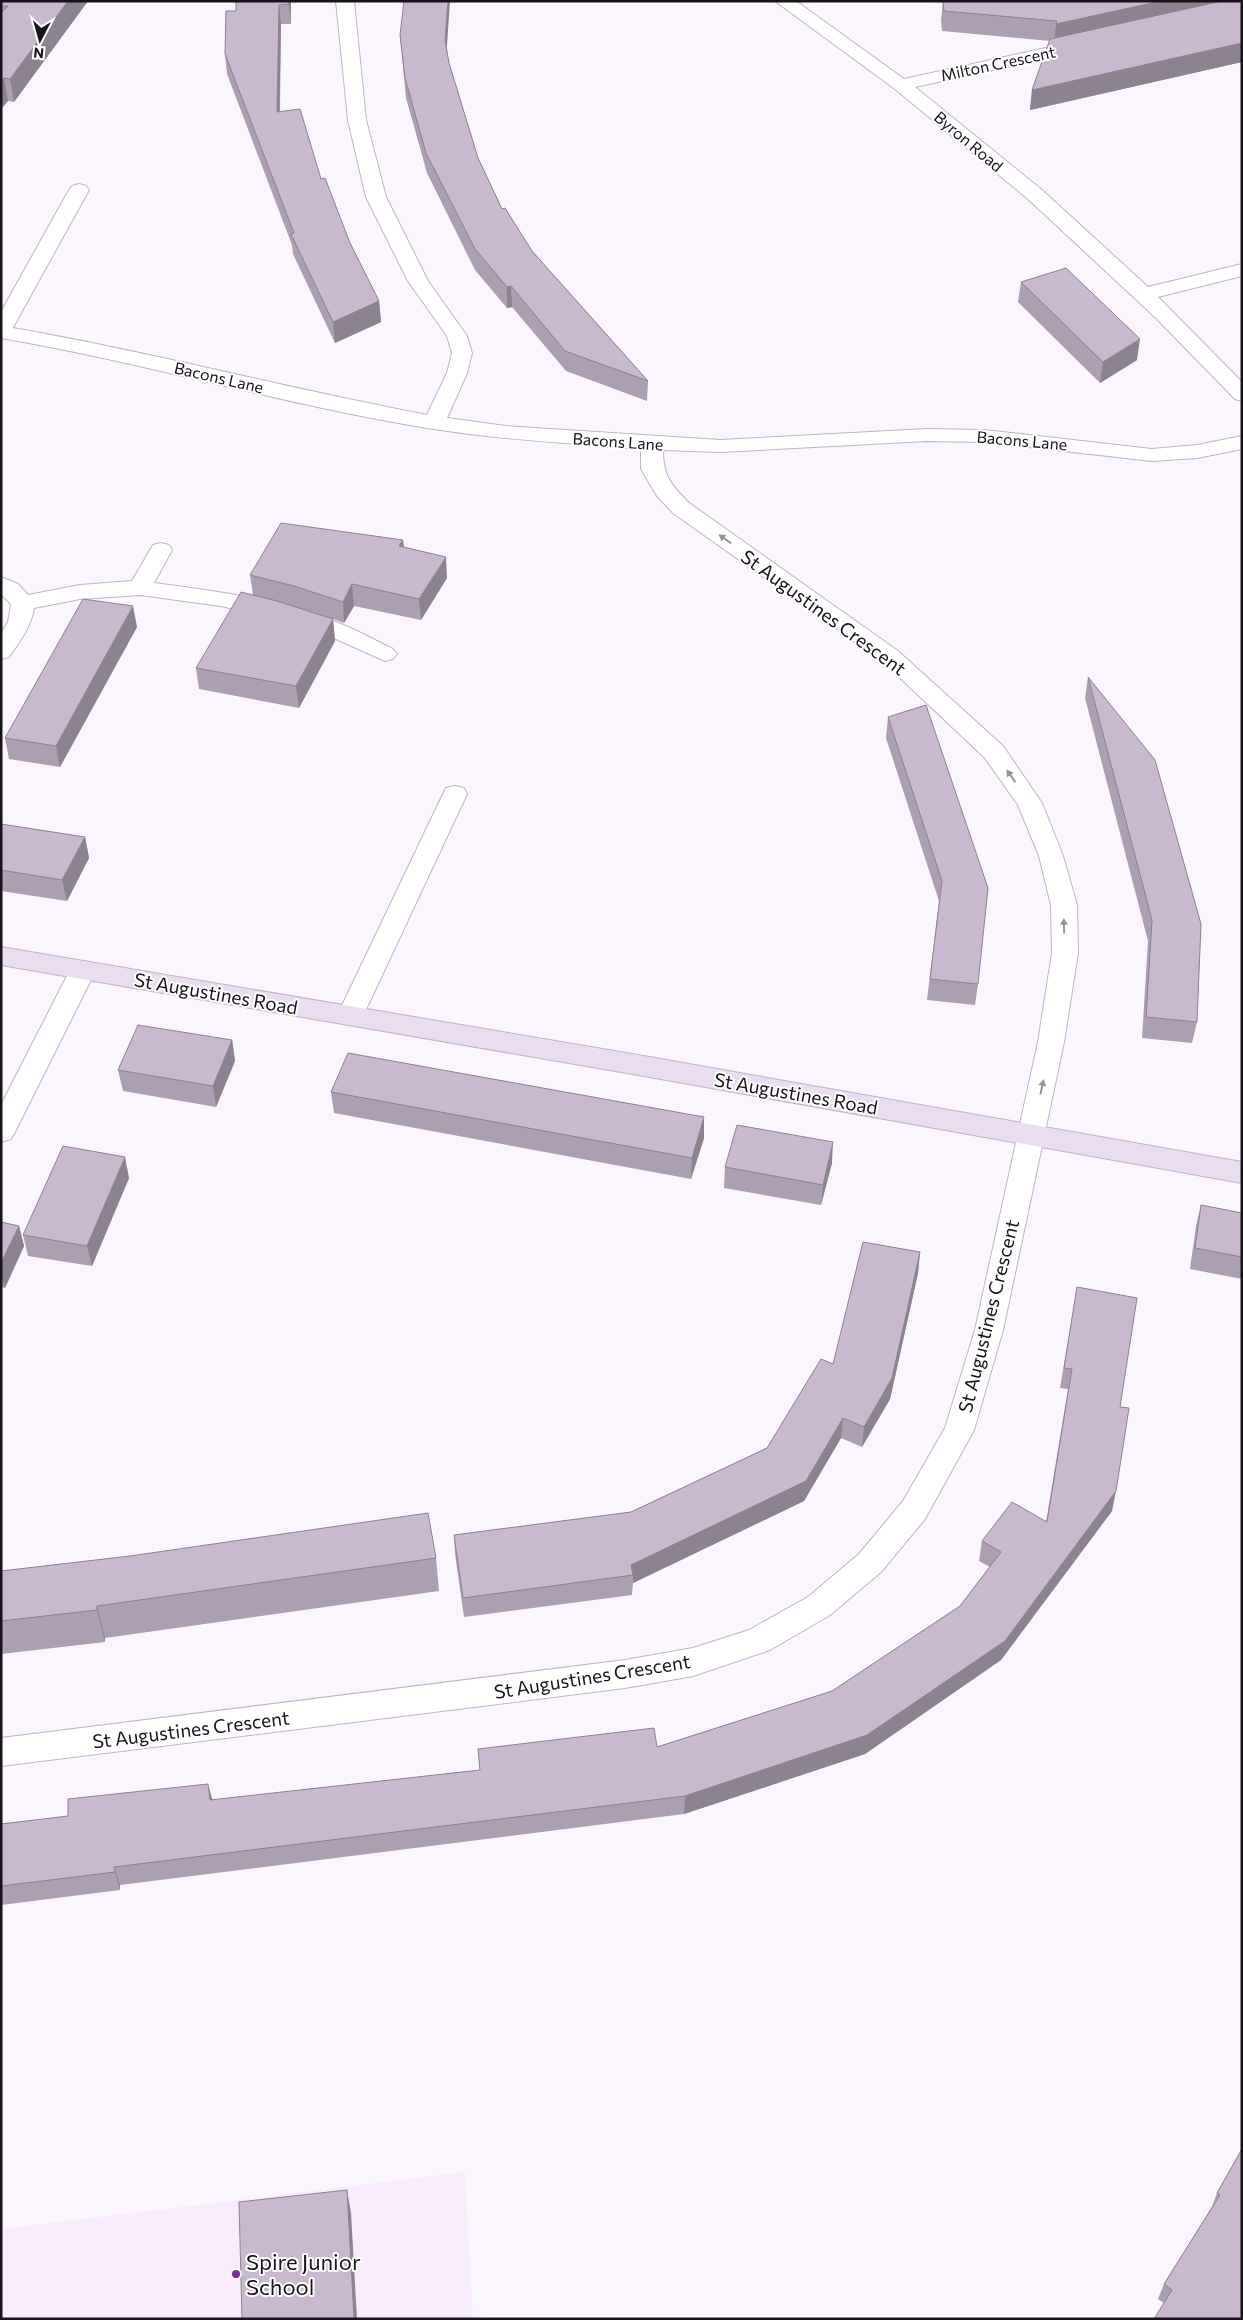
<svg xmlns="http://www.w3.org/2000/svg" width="1243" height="2320" font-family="Commissioner,sans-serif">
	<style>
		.built { fill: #f8ecfc }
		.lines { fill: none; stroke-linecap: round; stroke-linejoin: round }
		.lane-casing { stroke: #c2b3c7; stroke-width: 2 }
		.street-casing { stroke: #c2b3c7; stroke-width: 2 }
		.secondary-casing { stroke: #c2b3c7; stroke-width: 2 }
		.lane { fill: #fff; fill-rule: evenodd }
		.street { fill: #fff; fill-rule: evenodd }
		.secondary { fill: #ebddf0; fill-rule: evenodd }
		.wall { fill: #ac9fb1 }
		.shaded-wall { fill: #8c8290 }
		.building { fill: #c8b9ce; stroke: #8c8290 }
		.oneway { fill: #979498 }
		.poi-dot { fill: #7e2a99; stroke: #fff; stroke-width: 2 }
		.labels { text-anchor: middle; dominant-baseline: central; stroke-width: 4; stroke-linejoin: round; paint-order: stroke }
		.far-street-label { font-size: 16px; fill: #18121a; stroke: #fff }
		.street-label { font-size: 19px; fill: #18121a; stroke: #fff }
		.near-poi-label { font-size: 22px; fill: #18121a; stroke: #fff; text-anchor: start }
	</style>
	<rect width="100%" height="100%" fill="#fbf5fd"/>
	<path class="built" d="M465 2172 473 2319H1V2229Z"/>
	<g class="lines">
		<defs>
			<path id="lane" d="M79 184 86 186 89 190 11 331 8 335 1 337V312L69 190 72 186Z"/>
			<g id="street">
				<path d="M336 1H354L366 120 386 197 428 281 467 336 472 353 467 373 447 418 506 426 720 440 927 429 984 430 1152 449 1197 445 1242 436V449L1197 458 1152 461 984 442 927 441 720 452 663 450C663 476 671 485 689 503L898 651 1003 746 1042 803 1063 856 1077 905 1078 953 1064 1042 1003 1330 974 1430 925 1519 881 1572 830 1615 770 1650 693 1676 625 1688 1 1766V1738L625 1660 693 1648 749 1630 808 1597 859 1554 903 1501 945 1428 975 1330 1038 1042 1052 953 1051 905 1039 856 1018 805 985 758 882 661 673 513 657 496 641 469V449C572 443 503 440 434 429 288 406 147 363 1 338V326C144 350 284 388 427 415L447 373 452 353 447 336 408 281 366 197 348 120Z"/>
				<path d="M775 1H796L904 79 1082 40 1088 41 1091 45 1088 49 915 87 1042 190 1148 287 1242 264V276L1158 297 1242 382V401L1235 399 1155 317 1028 199 895 89Z"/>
				<path d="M161 543 169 545 172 550 154 583C217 591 282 600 341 624 359 631 376 641 393 649L397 654 393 659 385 661 325 634 280 620 221 606 140 595 80 599 34 608C31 627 20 641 9 657L1 659V633L8 622 11 604 1 594V577L18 584 28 595 80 585 132 581 153 545Z"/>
				<path d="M455 786 464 788 467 794 363 1016 359 1023 350 1025 341 1023 337 1016 443 794 446 788Z"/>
				<path d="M83 961 92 963 96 970 15 1132 11 1139 1 1142V1105L70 970 74 963Z"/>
			</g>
			<path id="secondary" d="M1 947 644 1056 1242 1162V1183L644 1076 1 965Z"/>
		</defs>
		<use href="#lane" class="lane-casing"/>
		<use href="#street" class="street-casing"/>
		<use href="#secondary" class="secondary-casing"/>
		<use href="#lane" class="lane"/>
		<use href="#street" class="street"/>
		<use href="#secondary" class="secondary"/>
	</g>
	<g class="wall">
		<path d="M1 1H88L14 102 8 101 1 109Z"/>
		<path d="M236 1H291V24H281L280 112 321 179 350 243 379 301 381 322 335 343 293 254 292 245 227 74 225 54 236 11Z"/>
		<path d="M943 1H1242V62L1030 110 1032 90 1050 41 942 31 941 20Z"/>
		<path d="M400 35 447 50 449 63 478 158 502 209 532 251 648 381 647 401 566 371 512 307 507 308 475 270 427 173 406 98Z"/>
		<path d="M1021 282 1137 360 1100 383 1018 302Z"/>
		<path d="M403 540 404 547 447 578 421 620 354 606 344 623 333 619 335 641 299 708 199 689 196 668 253 595 250 575Z"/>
		<path d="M137 627 60 767 9 759 5 738Z"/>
		<path d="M1088 677 1197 1022 1192 1043 1142 1038 1148 941 1085 698Z"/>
		<path d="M888 717 978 984 975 1005 927 1000 939 901 886 738Z"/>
		<path d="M1 824 85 837 89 858 67 901 1 891Z"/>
		<path d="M232 1040 235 1061 216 1107 123 1091 118 1070Z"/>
		<path d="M331 1092 704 1138 691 1179 334 1113Z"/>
		<path d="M832 1163 821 1205 724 1188 725 1167Z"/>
		<path d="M129 1178 92 1266 28 1256 23 1235Z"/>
		<path d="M1201 1205 1242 1213V1279L1190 1269 1196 1226Z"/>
		<path d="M1 1222 19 1226 24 1246 5 1288 1 1287Z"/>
		<path d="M920 1252 918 1273 890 1399 862 1447 841 1438 804 1501 633 1583 632 1595 464 1617 455 1554 454 1535 631 1512 767 1448Z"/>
		<path d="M1077 1287 1120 1407 1112 1511 1001 1660 865 1754 684 1814 120 1885V1890L1 1905V1824L212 1800 480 1770 478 1749 657 1747 832 1691 960 1606 990 1567 979 1561 982 1541 1046 1522 1068 1389 1060 1388Z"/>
		<path d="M436 1558 439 1591 105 1638V1642L1 1654V1571Z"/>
		<path d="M1242 2149V2319L1164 2303 1158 2299 1164 2284 1212 2207 1217 2193Z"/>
	</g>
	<g class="shaded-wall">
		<path d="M68 1H88L14 102 10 79Z"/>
		<path d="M289 1H291V24L289 4Z"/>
		<path d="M448 1H450L446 60 445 40Z"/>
		<path d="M1161 1H1242L1054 44 1056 24Z"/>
		<path d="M279 5 281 24 279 132 277 112Z"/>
		<path d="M1242 43V62L1030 110 1032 90Z"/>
		<path d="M4 78 8 101 1 109V81Z"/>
		<path d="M511 286 512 307 507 308V287Z"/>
		<path d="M379 301 381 322 335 343 333 322Z"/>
		<path d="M1140 339 1137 360 1100 383 1103 362Z"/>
		<path d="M403 540 405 561 399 546Z"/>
		<path d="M446 557 447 578 421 620 419 599Z"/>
		<path d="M352 584 354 606 344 623 343 602Z"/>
		<path d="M133 606 137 627 60 767 56 746Z"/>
		<path d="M333 619 335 641 299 708 296 686Z"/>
		<path d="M85 837 89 858 67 901 62 880Z"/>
		<path d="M232 1040 235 1061 216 1107 213 1086Z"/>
		<path d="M704 1117V1138L691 1179 692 1158Z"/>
		<path d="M833 1142 832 1163 821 1205 823 1185Z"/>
		<path d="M125 1157 129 1178 92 1266 87 1246Z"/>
		<path d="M19 1226 24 1246 5 1288 1 1275V1263Z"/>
		<path d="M920 1252 918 1273 890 1399 862 1447 864 1427Z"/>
		<path d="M843 1418 841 1438 804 1501 633 1583V1575L631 1565Z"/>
		<path d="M1116 1491 1112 1511 1001 1660 865 1754 684 1814 685 1796 867 1735Z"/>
		<path d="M97 1606 105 1638V1642L97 1610Z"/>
		<path d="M208 1784 213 1802 210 1800Z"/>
		<path d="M114 1867 120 1885V1890L115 1872Z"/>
		<path d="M347 2190 351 2213 357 2319H354Z"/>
	</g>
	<g class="building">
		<path d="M1 1H68L10 79 4 78 1 81V13L8 6H1Z"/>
		<path d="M236 1H289V4L279 5 277 112 300 109 321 179 325 178 350 243 379 301 333 322 291 234 294 233 225 54 226 11H236Z"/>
		<path d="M404 1H448L445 40 449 63 478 158 502 209 505 208 532 251 648 381 565 351 511 286 507 287 475 249 426 153 405 78 400 35Z"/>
		<path d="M943 1H1161L1056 24 1057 21 944 11Z"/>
		<path d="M1222 1H1242V43L1032 90 1050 39Z"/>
		<path d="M1066 268 1140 339 1103 362 1021 282Z"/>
		<path d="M281 523 403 540 399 546 446 557 419 599 352 584 343 602 294 586 250 575Z"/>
		<path d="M241 592 277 601 333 619 296 686 196 668Z"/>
		<path d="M83 599 133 606 56 746 5 738Z"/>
		<path d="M1088 677 1155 760 1201 924 1197 1022 1146 1017 1152 920Z"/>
		<path d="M926 705 988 888 978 984 930 979 942 881 888 717Z"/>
		<path d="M1 824 85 837 62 880 1 870Z"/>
		<path d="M138 1025 232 1040 213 1086 118 1070Z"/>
		<path d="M348 1053 704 1117 692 1158 331 1092Z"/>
		<path d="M737 1125 833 1142 823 1185 725 1167Z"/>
		<path d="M63 1146 125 1157 87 1246 23 1235Z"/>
		<path d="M1201 1205 1242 1213V1257L1195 1248Z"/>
		<path d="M1 1222 19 1226 1 1263Z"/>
		<path d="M863 1242 920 1252 892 1378 864 1427 843 1418 806 1481 631 1565 633 1575 463 1598 454 1535 631 1512 767 1448 821 1359 833 1364Z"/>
		<path d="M1077 1287 1137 1298 1120 1407 1129 1408 1116 1491 1005 1641 867 1735 685 1796 114 1867 115 1872 1 1886V1824L68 1816V1799L208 1784 210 1800 480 1770 478 1749 654 1728 657 1747 832 1691 960 1606 1001 1552 982 1541 1012 1502 1047 1522 1072 1369 1064 1368Z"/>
		<path d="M428 1513 436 1558 97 1606V1610L1 1621V1571L130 1556Z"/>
		<path d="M1242 2149V2319H1154L1172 2290 1164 2284 1220 2195 1217 2193Z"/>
		<path d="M347 2190 354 2319H242L239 2202Z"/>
	</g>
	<defs><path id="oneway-solid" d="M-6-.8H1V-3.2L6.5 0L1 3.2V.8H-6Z" transform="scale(1.25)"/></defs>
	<g class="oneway">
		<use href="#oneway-solid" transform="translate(725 539) rotate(-145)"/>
		<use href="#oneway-solid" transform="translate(1011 776) rotate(-125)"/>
		<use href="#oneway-solid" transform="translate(1064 926) rotate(-91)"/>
		<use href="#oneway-solid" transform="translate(1042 1087) rotate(-78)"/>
	</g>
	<circle class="poi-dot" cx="236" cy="2274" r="5"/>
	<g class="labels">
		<g class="far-street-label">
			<text transform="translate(998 63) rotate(-12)">Milton Crescent</text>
			<text transform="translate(969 141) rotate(40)">Byron Road</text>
			<text transform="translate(219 377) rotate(13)">Bacons Lane</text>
			<text transform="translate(1022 440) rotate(5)">Bacons Lane</text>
			<text transform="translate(618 441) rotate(4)">Bacons Lane</text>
		</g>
		<g class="street-label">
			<text transform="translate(824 612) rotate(36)">St Augustines Crescent</text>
			<text transform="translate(216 993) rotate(10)">St Augustines Road</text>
			<text transform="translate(796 1093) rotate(10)">St Augustines Road</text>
			<text transform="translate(988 1316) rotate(-76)">St Augustines Crescent</text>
			<text transform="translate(592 1676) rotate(-9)">St Augustines Crescent</text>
			<text transform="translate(191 1729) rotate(-7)">St Augustines Crescent</text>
		</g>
		<g class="near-poi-label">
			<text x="246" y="2261">Spire Junior<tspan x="246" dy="25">School</tspan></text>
		</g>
	</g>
	<rect width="1243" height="2320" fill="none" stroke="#18121a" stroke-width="5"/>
	<g transform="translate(40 40) rotate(186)" stroke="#ffffff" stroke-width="4" paint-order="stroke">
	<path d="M0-4L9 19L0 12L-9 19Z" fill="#18121a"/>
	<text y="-8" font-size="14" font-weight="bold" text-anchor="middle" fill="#18121a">N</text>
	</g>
</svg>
